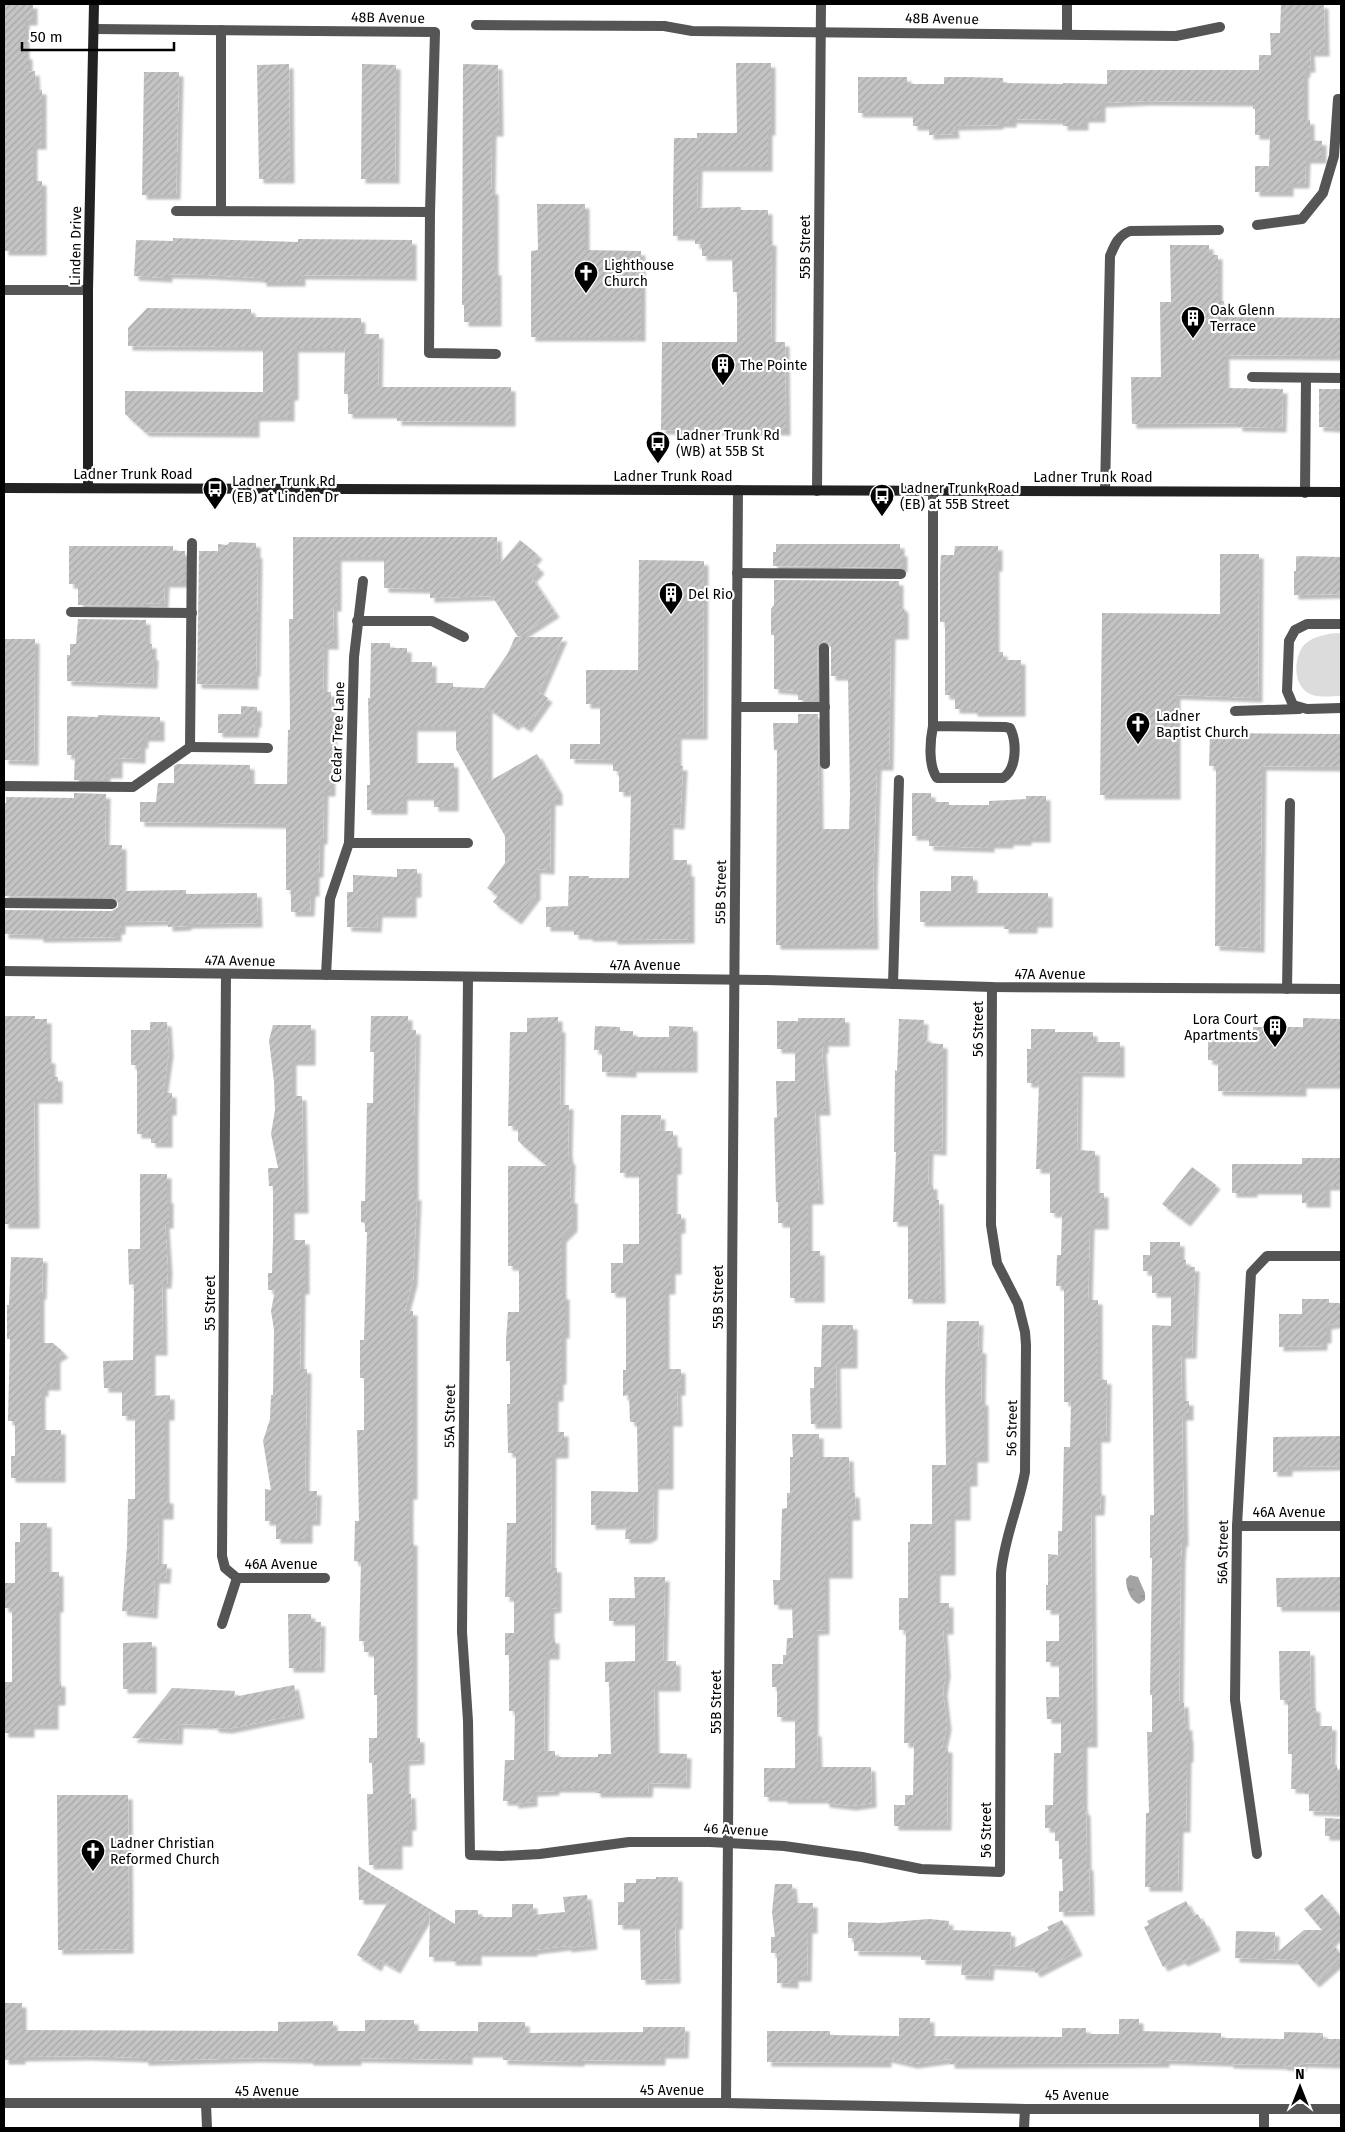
<svg xmlns="http://www.w3.org/2000/svg" width="1345" height="2132" font-family="'Fira Sans',sans-serif">
	<style>
		.green { fill: #dcdcdc }
		.water { fill: url(#water-ripples) }
		.building { fill: url(#building-hatch); filter: url(#shadow) }
		.lines { fill: none; stroke-linecap: round; stroke-linejoin: round }
		.lane { stroke: #555; stroke-width: 10 }
		.street { stroke: #555; stroke-width: 10 }
		.secondary { stroke: #222; stroke-width: 10 }
		.labels { text-anchor: middle; dominant-baseline: central; stroke-width: 4.5; stroke-linejoin: round; paint-order: stroke }
		.street-label { font-size: 14px; fill: #000; stroke: #fff }
		.poi-label { font-size: 14px; fill: #000; stroke: #fff; text-anchor: start }
	</style>
	<defs>
		<pattern id="water-ripples" width="26" height="14" patternUnits="userSpaceOnUse" patternTransform="scale(1.25)"><rect width="26" height="14" fill="#a3a3a3"/><path d="M2 4q2-2 4 0t4 0M15 11q2-2 4 0t4 0" fill="none" stroke="#8b8b8b"/></pattern>
		<pattern id="building-hatch" width="6" height="6" patternUnits="userSpaceOnUse" patternTransform="scale(1.25)"><rect width="6" height="6" fill="#c4c4c4"/><path d="M-1 1l2-2M0 6l6-6M5 7l2-2" fill="none" stroke="#a7a7a7"/></pattern>
		<filter id="shadow"><feDropShadow dx="4.5" dy="4.5" stdDeviation="1" flood-color="#0004"/></filter>
	</defs>
	<rect width="100%" height="100%" fill="#fff"/>
	<path class="green" d="M1341 633V696C1332 696 1318 698 1310 694 1293 686 1293 658 1304 645 1313 636 1329 633 1341 633Z"/>
	<path class="water" d="M1130 1575 1138 1577 1145 1593V1600L1139 1604C1130 1601 1126 1588 1126 1579Z"/>
	<g class="building">
		<path d="M4 4H33V21H25V55H28V72L35 71 36 90H42V145H33V181H42V251H4Z"/>
		<path d="M1281 4H1324L1325 52H1310L1311 68H1306V73H1304V120H1310V140L1322 141V159H1306L1305 184H1289V192H1255V166H1269L1270 135H1255V109H1253V102L1146 101 1101 103V118H1084V126H1063V120L1012 119V123H999V125L954 126 955 134 929 135V126H913V113H858V77H907V84H944V77H967L1003 78V83L1063 84V83L1107 84V70H1259V55H1271L1270 33H1280Z"/>
		<path d="M736 63H771V131H768V167H698L697 208 741 207V210H768V241H772L771 342H785L786 431 661 430 662 342H737V292H733L732 256H702V244H695V236H673V201L674 138H697V133H737Z"/>
		<path d="M289 64 290 179H259L257 65Z"/>
		<path d="M362 64 396 65 395 179H361Z"/>
		<path d="M463 64 498 65 499 132H492L491 190H494V271H497V322H464V305H462Z"/>
		<path d="M144 72H179L176 195H142Z"/>
		<path d="M537 204H585V250L641 251V337H531V251L538 250Z"/>
		<path d="M173 238 298 242V239L412 240V276L301 275V282H262V278L208 275 168 274V278L134 276 136 240 173 241Z"/>
		<path d="M1170 245H1209V255H1218V301H1224L1225 317 1341 318V356L1225 355V388L1283 389 1282 428 1238 427V423L1132 424 1131 377H1161L1160 302H1171Z"/>
		<path d="M147 308 251 309V317L361 318V334H379L378 387H511V422L397 421V414H348V394H344L345 348H294V396H290V417H255V433L145 432 125 414V391L263 392V347L128 346V328Z"/>
		<path d="M1319 389H1341V428L1319 427Z"/>
		<path d="M293 537H497L498 566 520 540 538 555 532 562 540 569 532 578 555 613 518 637 492 596 430 598V589L384 588V557H337V607H333L334 645H324L323 692H331L333 753H331V792H324L323 840H320L319 873H315V892H311L310 912H291V890H286V824L140 822V802H156L158 783H174V766L177 764 250 765V784H287L288 730H290L289 619H293Z"/>
		<path d="M230 542 256 543V554H258L256 672H254V685L197 684 199 551H218V544L227 545Z"/>
		<path d="M776 544H900V552H903V568L773 566V552H776Z"/>
		<path d="M69 546H173V551H185V583H165L164 604 146 603V606L78 605V584H69Z"/>
		<path d="M955 546H998V567H995V652H1003V660H1021V712H973V709H955V695H945V622H940V573L941 555H954Z"/>
		<path d="M1220 554H1259L1258 698 1176 695V795H1100L1102 613 1220 614Z"/>
		<path d="M1298 556 1341 557V594L1294 595V571H1296V557Z"/>
		<path d="M639 560 704 561 703 735H677V766H683L680 825 669 824V860H687V872H690V939L613 940V937H588V935H574V927H546V907L568 906 569 876H589V878H629L631 792H619V771H613V760L570 759V744H600V704H586V670H638Z"/>
		<path d="M774 580 899 581V604L904 609V635H891L889 766H877L873 884 874 945H776L777 750H774L773 723H798V714H818L819 829H849L850 794 848 676H831V647L828 642 823 641 818 644 817 648 818 700H798V691L774 689V635H771V609L774 605Z"/>
		<path d="M78 619 146 620V644H152V656H154L153 684 67 681V655H70V644H76Z"/>
		<path d="M515 637H563L539 692 548 698 527 728 518 722 514 726 488 708V782L537 754 558 790V801H551L550 870 536 869V895L517 920 493 902 498 896 487 888 505 863V836L456 749V727H413V763H454V807H434V796H403V810H367V785H370L368 698H370L371 643H390V648H407V662H432V683H453V687L484 688 508 653Z"/>
		<path d="M4 639H35L34 761 4 760Z"/>
		<path d="M241 706 257 707V723H255L254 733H218V714H241Z"/>
		<path d="M98 715 160 717V737H144V744H141V759L118 758V774H106V780H74L75 755H67V716L98 717Z"/>
		<path d="M1210 733 1341 734V767L1262 766 1260 948 1215 946 1216 766H1209Z"/>
		<path d="M74 793 106 794 105 845H122V891L186 890V894L257 893 258 923 187 924V926L168 927V921L121 922V930H117V937L39 938V935L4 934V910L112 911 118 907V900L112 897 4 896V803H6V797L74 798Z"/>
		<path d="M912 793H931V802H949V805H989V801L1026 799V796H1046V838H1027V841H1009V844H990V848L929 846V836H912Z"/>
		<path d="M397 869H417V893H412V913H378L377 928 347 927V892H353V875L397 877Z"/>
		<path d="M951 876H973V893H1048V923H1033V929H1004V922H920V891H951Z"/>
		<path d="M4 1016H35V1019H47V1059H51V1077H58V1099H34L35 1224H4Z"/>
		<path d="M371 1016H408V1030H416L414 1116V1196H417L416 1218 413 1281 405 1311H413V1495H409V1541H413V1738H420V1760L405 1761V1794H411L412 1826H408V1842H398V1865H369L367 1794H373L372 1763H369V1738H377V1695H374V1652H364V1641H359L361 1562 354 1561 355 1521H359L357 1430H364V1378H360V1340H364L367 1232H365V1223L361 1222V1201H365L367 1103H373L374 1052H370Z"/>
		<path d="M558 1017V1028H561L560 1105H569L568 1150 569 1160H571L570 1199H573V1227L562 1238V1295H565V1334H562V1380H559V1397H554V1432H564V1454H552L551 1568H557V1608L550 1609V1639H555V1655H545L544 1751H555V1757H598V1754H611L609 1682H605V1662L635 1661V1621H609V1598H635L634 1577H665L663 1661H676V1687H654L655 1753 687 1754 686 1784 649 1783 648 1793H596V1788H555V1791L533 1792V1802L514 1804V1801H503L505 1760H514L515 1711H509V1655H505V1633H514V1597H505L507 1523H516V1453H508L507 1404H510V1361H506V1340L508 1312H519V1266H508V1166H547L518 1141V1126H508L510 1032H527V1018Z"/>
		<path d="M798 1018H845V1042H824V1049H822L826 1111H815L819 1200H808V1251H820V1298H790V1223H778V1202H776L774 1118 777 1117 776 1081H795V1049H777V1021H798Z"/>
		<path d="M1303 1018 1340 1019 1341 1084H1302V1092L1218 1091V1061L1208 1060V1034L1253 1035V1027H1303Z"/>
		<path d="M899 1019 924 1020 923 1037H927L926 1043 943 1044 942 1151 929 1150 928 1185H933V1200H939L941 1299H908V1222H893L896 1152H894L895 1070 897 1071Z"/>
		<path d="M150 1022H167L169 1052 163 1093H172V1111H168V1143H151V1134H137V1065H131V1030H150Z"/>
		<path d="M273 1025H311V1061H292V1096H302L304 1209H290V1240H305V1290H301L300 1369H307L305 1491H317L316 1521H308V1539H276V1521H265V1489L271 1490 263 1441 270 1419 271 1395H273L274 1330 271 1311 275 1290H268V1273H272L273 1240V1186H269L268 1168H278L271 1134 275 1110 274 1082 269 1040Z"/>
		<path d="M595 1026 620 1027V1031H633V1037H669V1026L693 1027V1068H632V1073L602 1072V1050H594Z"/>
		<path d="M1031 1029H1055V1032H1093V1042H1120V1073L1078 1072 1077 1150 1095 1151V1193H1104V1225H1090L1088 1300H1098V1379L1107 1380 1106 1438H1097V1491H1101L1100 1511H1091L1093 1743H1083V1805L1084 1811H1086L1087 1866H1089L1090 1911 1059 1912V1891H1063L1062 1859H1059V1841H1055V1828H1045V1805H1053L1054 1753H1061V1719H1047L1046 1697H1059V1662H1046V1641H1059V1610H1046V1585H1048V1554L1058 1555V1531H1062L1064 1447H1070L1071 1402H1064V1286H1056L1057 1255H1061L1062 1213H1050V1169H1036L1039 1083H1027V1049H1031Z"/>
		<path d="M621 1115H661L660 1131H673V1143H677V1170H673V1214H681V1229H677V1270H671V1290H665V1369H681V1391H677L678 1422H669V1485H654L653 1535 646 1539H625L626 1525H591V1491L638 1492 637 1422H630L629 1395 623 1396V1370H626V1293H611V1263H623V1244H639V1173H620Z"/>
		<path d="M1302 1158H1341V1186H1326V1203H1302V1190H1253V1193H1232V1164H1302Z"/>
		<path d="M1192 1167 1216 1185 1186 1222 1162 1204Z"/>
		<path d="M140 1174H167V1199H169V1224H165L168 1270 167 1284H162L163 1351H151V1396L170 1395V1416H165V1499H169V1515H159L158 1564H167L166 1579H155L153 1614 122 1611 127 1546 128 1499H135V1416H122V1388H104L103 1361 133 1360 134 1284 129 1285 128 1249H140Z"/>
		<path d="M1150 1242H1180V1260H1186V1267H1195L1192 1354H1181L1182 1401H1189V1416H1182L1184 1542H1182L1181 1558 1179 1703H1184L1185 1726H1188V1736H1189V1758H1187L1186 1828H1179L1178 1887H1145L1146 1813H1149L1147 1732H1152V1695H1150L1152 1558H1150V1515H1154L1152 1325 1171 1326V1293H1152V1271H1143V1255H1150Z"/>
		<path d="M11 1257 43 1258 42 1295H40V1343H53L64 1353 56 1358V1386H44V1392H41V1430H61V1478H11V1456H15V1421H8L10 1339H7V1305H9Z"/>
		<path d="M1302 1299H1329V1303H1341V1323L1327 1325V1339H1323V1346L1279 1347V1314H1302Z"/>
		<path d="M947 1321H979L978 1349H982L981 1401H984V1458H973V1482H966V1516H951V1571H936V1603H949V1630H943L946 1672 943 1691 947 1726 942 1748H948L947 1826H894V1805H905V1795H913L914 1743H904L906 1630H899V1598H908V1542H910V1524H932V1465H946L945 1383Z"/>
		<path d="M822 1325H853V1364H836L837 1424H811L810 1388H814V1367H821Z"/>
		<path d="M792 1434H819V1457H849L850 1493H855L856 1516H848V1574H825V1630L814 1631V1732H817L818 1767H871L872 1803 852 1806 825 1803V1799H783V1797H764V1768H795V1717H777V1687H772V1664H783V1655H786L787 1638H793L792 1605H774L773 1580H780L782 1509 787 1508V1493H790V1457H793Z"/>
		<path d="M1341 1436V1466L1288 1467V1472H1273V1437Z"/>
		<path d="M20 1523H47V1572H59V1608H56V1682H61V1701H54V1725H30V1733H4V1682H12V1608H4V1583H15V1542H20Z"/>
		<path d="M1341 1577V1607H1277L1276 1578Z"/>
		<path d="M288 1614H311V1622H321L320 1668H289Z"/>
		<path d="M152 1642V1689H123V1643Z"/>
		<path d="M1279 1651H1310L1311 1707 1316 1708V1726H1332L1331 1765H1337V1812L1309 1811V1794H1305V1789H1291L1292 1754H1288V1700H1280Z"/>
		<path d="M294 1685 300 1714 228 1729 214 1728V1725L179 1724 178 1740 132 1738 172 1688 235 1691 234 1697Z"/>
		<path d="M57 1795H128L129 1949 58 1950Z"/>
		<path d="M1325 1818 1341 1819V1836H1325Z"/>
		<path d="M358 1866 455 1924V1910H478V1917H512V1904H533V1915L565 1912 563 1897 587 1895 593 1945 567 1948V1946L533 1950V1952H477V1961H451V1957H429L430 1911 396 1969 380 1960 377 1967 357 1955 389 1900H359Z"/>
		<path d="M656 1877H678V1925H675L676 1979 641 1980 640 1925H618V1902H624V1883H636V1879H656Z"/>
		<path d="M775 1884H792L794 1903H813V1929H808L807 1977H794V1984L777 1983V1953H771V1937H775L772 1912Z"/>
		<path d="M1322 1894 1341 1918V1933L1331 1942 1341 1955V1960L1315 1983 1295 1960 1235 1958 1236 1931 1275 1932 1274 1955 1304 1930H1322L1304 1909Z"/>
		<path d="M1186 1901 1194 1916 1198 1914 1202 1922 1204 1921 1216 1946 1183 1962 1181 1959 1163 1967 1144 1927 1149 1925 1147 1921Z"/>
		<path d="M929 1919 949 1921 948 1930 1011 1932 1010 1950 1049 1930 1047 1927 1062 1920 1078 1951 1036 1973 1032 1967 990 1965 989 1976 961 1975 962 1961 921 1960V1952L854 1951V1938H848V1922L880 1923Z"/>
		<path d="M4 2003H22V2030L278 2031V2022L333 2021V2031H365V2020H414V2031H478V2022H525V2033L643 2032V2027H685L684 2054H661V2061L580 2060V2062L503 2060V2053H468V2060L357 2058V2061H309V2059L256 2058 144 2061V2058L86 2056 21 2057V2060H4Z"/>
		<path d="M899 2018H930V2036L1062 2037V2028H1086V2034H1119V2019H1139V2031L1221 2033V2038L1284 2039V2032L1323 2033V2039H1341V2064L1302 2063V2067L1283 2066V2065L1229 2064V2062L1165 2060V2063L950 2064V2059L913 2064 887 2058V2063L767 2062V2031H830V2035L899 2036Z"/>
	</g>
	<g class="lines">
		<g class="lane">
			<path d="M476 25 664 26"/>
			<path d="M1257 225 1302 219 1323 193 1334 156 1338 99H1341"/>
			<path d="M933 490V726L1005 727 1010 728C1017 742 1017 769 1003 778H937C928 765 930 741 933 726"/>
			<path d="M1105 491 1110 256C1115 244 1118 236 1130 231L1219 230"/>
			<path d="M71 612 192 613"/>
			<path d="M1341 624H1307L1295 630 1289 641 1287 691 1293 705 1307 709 1341 708"/>
			<path d="M1235 711 1299 709"/>
			<path d="M190 747 268 748"/>
			<path d="M4 786 133 787 190 747 192 543"/>
			<path d="M893 984 899 780"/>
		</g>
		<g class="street">
			<path d="M664 26 692 31 1176 36 1220 27"/>
			<path d="M94 29 435 32 430 212 429 353 496 354"/>
			<path d="M221 30V211"/>
			<path d="M1067 34V4"/>
			<path d="M176 211 430 212"/>
			<path d="M4 290H88"/>
			<path d="M1252 377 1341 378"/>
			<path d="M817 491 821 4"/>
			<path d="M1305 493 1306 378"/>
			<path d="M737 573 901 574"/>
			<path d="M357 621H432L464 637"/>
			<path d="M824 648 825 764"/>
			<path d="M737 707H825"/>
			<path d="M349 843H468"/>
			<path d="M4 903 112 904"/>
			<path d="M4 971 767 980 992 987 1341 989"/>
			<path d="M226 974 222 1556 225 1568 237 1578"/>
			<path d="M326 975 330 899 349 843 354 657 363 581"/>
			<path d="M468 978 462 1632 468 1721 470 1855 502 1856 540 1854 629 1842H710L784 1846 862 1857 921 1869 1000 1872 1001 1573C1004 1538 1019 1506 1025 1472L1026 1345 1025 1332 1018 1304 997 1263 991 1225 992 987"/>
			<path d="M1287 989 1290 803"/>
			<path d="M1237 1526H1341"/>
			<path d="M237 1578H325"/>
			<path d="M222 1624 237 1578"/>
			<path d="M1257 1854 1235 1700 1237 1526 1251 1273 1267 1256H1341"/>
			<path d="M4 2103H726L1025 2109H1341"/>
			<path d="M726 2103 738 490"/>
			<path d="M206 2104 207 2128"/>
			<path d="M1024 2128 1025 2109"/>
			<path d="M1264 2128V2109"/>
		</g>
		<g class="secondary">
			<path d="M4 488 1341 492"/>
			<path d="M88 488V290L94 4"/>
		</g>
	</g>
	<defs>
		<symbol id="church-pin" viewBox="-11 -11 22 30"><path d="M0 17L-7.5 6A9.5 9.5 0 1 1 7.5 6Z" fill="#000" stroke="#fff"/><path d="M-1.2-6h2.4v3.5h3.3v2.4h-3.3V6h-2.4V-.1h-3.3v-2.4h3.3Z" fill="#fff"/></symbol>
		<symbol id="building-pin" viewBox="-11 -11 22 30"><path d="M0 17L-7.5 6A9.5 9.5 0 1 1 7.5 6Z" fill="#000" stroke="#fff"/><path d="M-4-6H4V6H1V3H-1V6H-4ZM-2.5-4.3h1.7v1.8h-1.7ZM.8-4.3h1.7v1.8H.8ZM-2.5-1h1.7V.8h-1.7ZM.8-1h1.7V.8H.8Z" fill="#fff"/></symbol>
		<symbol id="bus-pin" viewBox="-11 -11 22 30"><path d="M0 17L-7.5 6A9.5 9.5 0 1 1 7.5 6Z" fill="#000" stroke="#fff"/><path d="M-5-6H5V4H4V6H2V4H-2V6H-4V4H-5ZM-3.5-4V0h7V-4ZM-3.5 1.2v1.5H-2V1.2ZM2 1.2v1.5H3.5V1.2Z" fill="#fff"/></symbol>
	</defs>
	<g fill-rule="evenodd">
		<use href="#church-pin" x="572" y="259" width="28" height="38"/>
		<use href="#building-pin" x="1179" y="304" width="28" height="38"/>
		<use href="#building-pin" x="709" y="351" width="28" height="38"/>
		<use href="#bus-pin" x="644" y="429" width="28" height="38"/>
		<use href="#bus-pin" x="201" y="475" width="28" height="38"/>
		<use href="#bus-pin" x="868" y="482" width="28" height="38"/>
		<use href="#building-pin" x="657" y="580" width="28" height="38"/>
		<use href="#church-pin" x="1124" y="710" width="28" height="38"/>
		<use href="#building-pin" x="1261" y="1013" width="28" height="38"/>
		<use href="#church-pin" x="79" y="1837" width="28" height="38"/>
	</g>
	<g class="labels">
		<g class="street-label">
			<text transform="translate(388 18) rotate(1)">48B Avenue</text>
			<text transform="translate(942 19) rotate(1)">48B Avenue</text>
			<text transform="translate(76 246) rotate(-89)">Linden Drive</text>
			<text transform="translate(805 247) rotate(-90)">55B Street</text>
			<text x="133" y="474">Ladner Trunk Road</text>
			<text x="673" y="476">Ladner Trunk Road</text>
			<text x="1093" y="477">Ladner Trunk Road</text>
			<text transform="translate(338 732) rotate(-88)">Cedar Tree Lane</text>
			<text transform="translate(721 892) rotate(-89)">55B Street</text>
			<text transform="translate(240 961) rotate(1)">47A Avenue</text>
			<text x="645" y="965">47A Avenue</text>
			<text x="1050" y="974">47A Avenue</text>
			<text transform="translate(978 1029) rotate(-90)">56 Street</text>
			<text transform="translate(718 1297) rotate(-90)">55B Street</text>
			<text transform="translate(210 1303) rotate(-90)">55 Street</text>
			<text transform="translate(450 1416) rotate(-89)">55A Street</text>
			<text transform="translate(1012 1428) rotate(-89)">56 Street</text>
			<text x="1289" y="1512">46A Avenue</text>
			<text transform="translate(1223 1552) rotate(-89)">56A Street</text>
			<text x="281" y="1564">46A Avenue</text>
			<text transform="translate(716 1702) rotate(-90)">55B Street</text>
			<text transform="translate(736 1830) rotate(3)">46 Avenue</text>
			<text transform="translate(986 1830) rotate(-90)">56 Street</text>
			<text x="672" y="2090">45 Avenue</text>
			<text x="267" y="2091">45 Avenue</text>
			<text x="1077" y="2095">45 Avenue</text>
		</g>
		<g class="poi-label">
			<text x="604" y="265">Lighthouse<tspan x="604" dy="16">Church</tspan></text>
			<text x="1210" y="310">Oak Glenn<tspan x="1210" dy="16">Terrace</tspan></text>
			<text x="740" y="365">The Pointe</text>
			<text x="676" y="435">Ladner Trunk Rd<tspan x="676" dy="16">(WB) at 55B St</tspan></text>
			<text x="232" y="481">Ladner Trunk Rd<tspan x="232" dy="16">(EB) at Linden Dr</tspan></text>
			<text x="900" y="488">Ladner Trunk Road<tspan x="900" dy="16">(EB) at 55B Street</tspan></text>
			<text x="688" y="594">Del Rio</text>
			<text x="1156" y="716">Ladner<tspan x="1156" dy="16">Baptist Church</tspan></text>
			<text x="1258" y="1019" text-anchor="end">Lora Court<tspan x="1258" dy="16">Apartments</tspan></text>
			<text x="110" y="1843">Ladner Christian<tspan x="110" dy="16">Reformed Church</tspan></text>
		</g>
	</g>
	<rect width="1345" height="2132" fill="none" stroke="#000000" stroke-width="10"/>
	<g transform="translate(1300 2087)" stroke="#ffffff" stroke-width="4" paint-order="stroke">
	<path d="M0-4L9 19L0 12L-9 19Z" fill="#000000"/>
	<text y="-8" font-size="14" font-weight="bold" text-anchor="middle" fill="#000000">N</text>
	</g>
	<path d="M22 42v8h152v-8" fill="none" stroke="#000000" stroke-width="2.5"/>
	<text x="30" y="42" font-size="15" fill="#000000" stroke="#ffffff" stroke-width="4" paint-order="stroke">50 m</text>
</svg>
